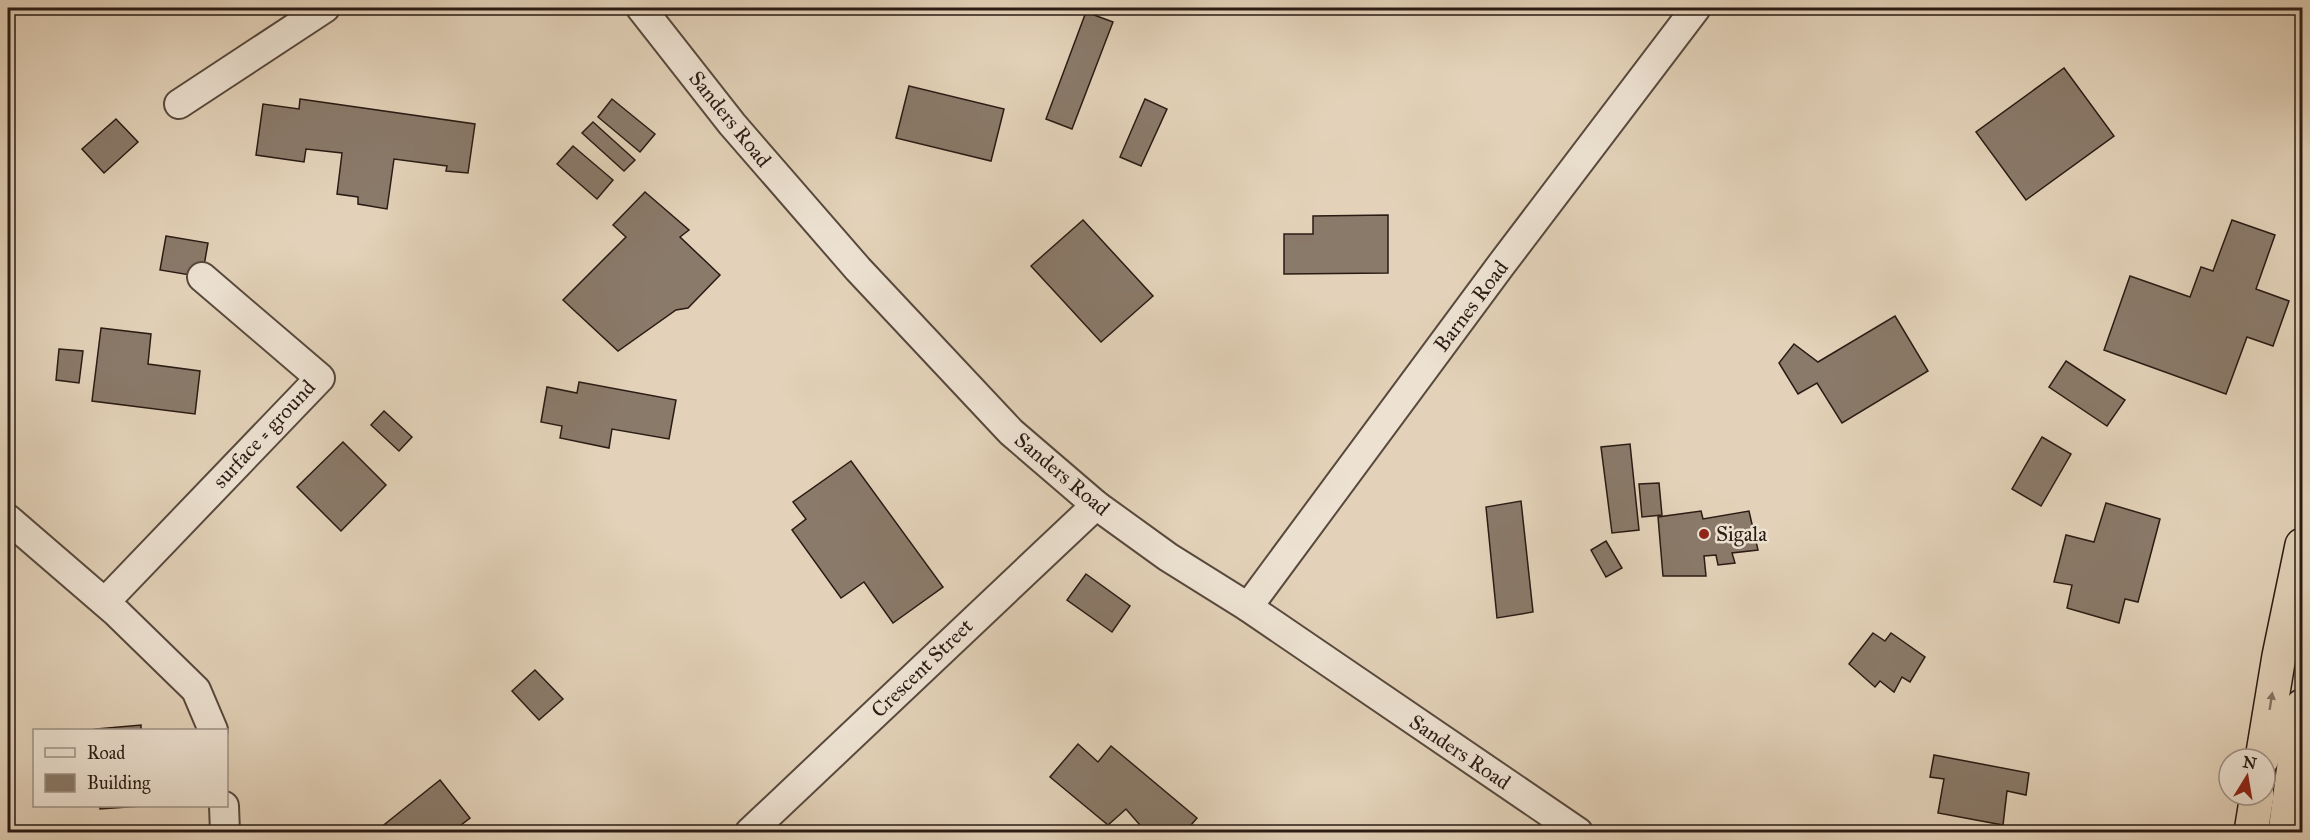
<svg xmlns="http://www.w3.org/2000/svg" width="2310" height="840" font-family="'IM FELL Great Primer',serif">
	<style>
		.building { fill: #8a7a6a; stroke: #2a1b14; stroke-width: 1.5 }
		.lines { fill: none; stroke-linecap: round; stroke-linejoin: round }
		.street-casing { stroke: #58493d; stroke-width: 32 }
		.highway-casing { stroke: #2a1b14; stroke-width: 36 }
		.street { stroke: #ede2d2; stroke-width: 28 }
		.highway { stroke: #e3d2b9; stroke-width: 33 }
		.oneway { fill: #867666 }
		.poi-dot { fill: #8f2418; stroke: #ede2d2; stroke-width: 2 }
		.labels { text-anchor: middle; dominant-baseline: central; stroke-width: 5; stroke-linejoin: round; paint-order: stroke }
		.street-label { font-size: 21px; fill: #2a1b14; stroke: #ede2d2 }
		.poi-label { font-size: 21px; fill: #2a1b14; stroke: #ede2d2; text-anchor: start }
	</style>
	<rect width="100%" height="100%" fill="#e3d2b9"/>
	<filter id="stains"><feTurbulence type="fractalNoise" baseFrequency=".00333" numOctaves="4"/><feColorMatrix values="0 0 0 0 .2 0 0 0 0 .09 0 0 0 0 .02 0 0 0 .5 -.17"/></filter>
	<radialGradient id="worn" r=".72"><stop offset=".6" stop-color="#630" stop-opacity="0"/><stop offset="1" stop-color="#630" stop-opacity=".3"/></radialGradient>
	<g class="building">
		<path d="M1086 12 1113 22 1072 129 1046 119Z"/>
		<path d="M2064 68 2114 136 2026 200 1976 132Z"/>
		<path d="M909 86 1004 109 991 161 896 138Z"/>
		<path d="M300 99 475 124 468 173 446 171 447 166 394 159 387 209 358 204V197L337 194 342 153 306 149 304 162 256 155 263 104 299 109Z"/>
		<path d="M612 99 655 134 640 152 598 117Z"/>
		<path d="M1145 99 1167 109 1141 166 1120 157Z"/>
		<path d="M116 119 138 142 104 173 82 149Z"/>
		<path d="M593 122 635 160 624 171 582 133Z"/>
		<path d="M573 146 613 180 597 199 557 164Z"/>
		<path d="M645 192 689 230 680 237 720 275 688 308 676 310 618 351 563 300 626 237 613 225Z"/>
		<path d="M1388 215V273L1284 274V234H1313V216Z"/>
		<path d="M1083 220 1153 296 1101 342 1031 266Z"/>
		<path d="M2232 220 2275 235 2256 289 2289 301 2273 346 2247 337 2226 394 2104 350 2130 276 2190 297 2201 267 2213 271Z"/>
		<path d="M166 236 208 243 202 277 160 270Z"/>
		<path d="M1895 316 1928 371 1842 423 1817 383 1798 394 1779 363 1794 344 1818 362Z"/>
		<path d="M101 328 151 334 148 364 200 371 195 414 92 401Z"/>
		<path d="M59 349 83 351 79 383 56 380Z"/>
		<path d="M2066 361 2125 400 2107 426 2049 387Z"/>
		<path d="M579 382 676 400 669 439 612 429 609 448 560 438 562 426 541 422 547 387 577 393Z"/>
		<path d="M384 411 412 437 399 451 371 425Z"/>
		<path d="M2042 437 2071 454 2041 506 2012 489Z"/>
		<path d="M343 442 386 485 341 531 297 487Z"/>
		<path d="M1630 444 1639 530 1612 533 1601 447Z"/>
		<path d="M851 461 943 587 893 623 864 582 841 598 792 530 806 519 793 502Z"/>
		<path d="M1659 483 1662 515 1642 517 1639 484Z"/>
		<path d="M1521 501 1533 612 1497 618 1486 507Z"/>
		<path d="M2106 503 2160 519 2138 602 2125 599 2119 623 2067 608 2072 585 2054 582 2066 535 2094 542Z"/>
		<path d="M1701 511 1703 519 1749 511 1758 550 1732 553 1735 563 1718 565 1716 555 1704 556 1706 576H1663L1658 517Z"/>
		<path d="M1606 541 1622 568 1606 577 1591 550Z"/>
		<path d="M1086 574 1130 606 1112 632 1067 600Z"/>
		<path d="M1873 633 1885 641 1891 633 1925 657 1910 682 1902 677 1894 692 1880 681 1875 687 1849 664Z"/>
		<path d="M535 670 563 699 539 720 512 691Z"/>
		<path d="M141 725V730H96L95 729Z"/>
		<path d="M1078 744 1098 762 1111 746 1197 818 1185 832H1146L1126 809 1108 825 1050 777Z"/>
		<path d="M1934 755 2029 773 2026 795 2007 791 2003 825 1938 813 1944 779 1930 777Z"/>
		<path d="M440 780 470 818 452 832H375Z"/>
		<path d="M100 806H142L100 809Z"/>
	</g>
	<g class="lines">
		<defs>
			<g id="street">
				<path d="M641 8 732 124 858 269 1011 432 1096 505 1168 557 1248 607 1578 832"/>
				<path d="M179 104 325 8"/>
				<path d="M8 519 117 613 196 690 213 730"/>
				<path d="M105 602 320 378 202 277"/>
				<path d="M1248 607 1501 265 1696 8"/>
				<path d="M224 806 225 832"/>
				<path d="M750 832 1096 505"/>
			</g>
			<g id="highway">
				<path d="M2262 759 2279 656 2302 545"/>
				<path d="M2251 832 2257 795"/>
				<path d="M2285 832 2302 706"/>
			</g>
		</defs>
		<use href="#street" class="street-casing"/>
		<use href="#highway" class="highway-casing"/>
		<use href="#street" class="street"/>
		<use href="#highway" class="highway"/>
	</g>
	<defs><path id="oneway-solid" d="M-6-.8H1V-3.2L6.5 0L1 3.2V.8H-6Z" transform="scale(1.5)"/></defs>
	<use class="oneway" href="#oneway-solid" transform="translate(2271 701) rotate(-81)"/>
	<circle class="poi-dot" cx="1704" cy="534" r="6"/>
	<g class="labels">
		<g class="street-label">
			<text transform="translate(730 119) rotate(51)">Sanders Road</text>
			<text transform="translate(1471 306) rotate(-53)">Barnes Road</text>
			<text transform="translate(264 434) rotate(-47)">surface = ground</text>
			<text transform="translate(1062 474) rotate(40)">Sanders Road</text>
			<text transform="translate(922 668) rotate(-44)">Crescent Street</text>
			<text transform="translate(1460 752) rotate(34)">Sanders Road</text>
		</g>
		<g class="poi-label">
			<text x="1716" y="534">Sigala</text>
		</g>
	</g>
	<rect width="2310" height="840" fill="none" stroke="#e3d2b9" stroke-width="30"/>
	<rect x="9" y="9" width="2292" height="822" fill="none" stroke="#2a1b14" stroke-width="3"/>
	<rect x="15" y="15" width="2280" height="810" fill="none" stroke="#2a1b14" stroke-width="1.5"/>
	<rect x="33" y="729" width="195" height="78" fill="#ede2d2" stroke="#9f9286" stroke-width="1.5"/>
	<rect x="45" y="748" width="30" height="9" fill="#ede2d2" stroke="#9f9286" stroke-width="1.5"/>
	<text x="87" y="759" font-size="18" fill="#2a1b14">Road</text>
	<rect x="45" y="774" width="30" height="18" fill="#8a7a6a" stroke="#9f9286" stroke-width="1.5"/>
	<text x="87" y="789" font-size="18" fill="#2a1b14">Building</text>
	<g transform="translate(2247 777) rotate(11)"><circle r="28" fill="#ede2d2" stroke="#9f9286" stroke-width="1.5"/>
	<path d="M0-4.5L10 22L0 15L-10 22Z" fill="#8f2418"/>
	<text y="-9" font-size="16" font-weight="bold" text-anchor="middle" fill="#2a1b14">N</text>
	</g>
	<rect width="100%" height="100%" filter="url(#stains)"/>
	<rect width="100%" height="100%" fill="url(#worn)"/>
</svg>
